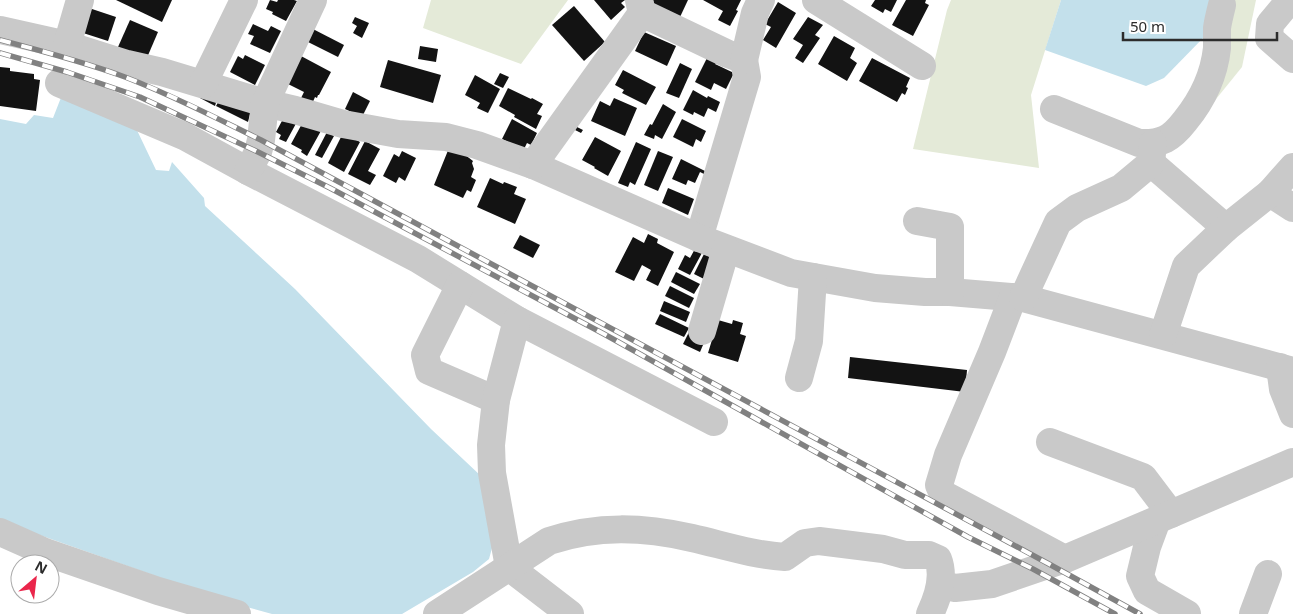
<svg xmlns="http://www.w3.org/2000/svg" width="1293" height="614" font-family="'Noto Sans',sans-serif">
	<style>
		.green { fill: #e4ead8 }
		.water { fill: #c3e0eb }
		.building { fill: #131313 }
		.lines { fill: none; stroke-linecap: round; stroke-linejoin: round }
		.minor { stroke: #c9c9c9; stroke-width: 28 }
		.rail-casing { stroke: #818181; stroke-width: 5.5 }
		.rail { stroke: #fff; stroke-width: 4; stroke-dasharray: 11; stroke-linecap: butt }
	</style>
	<rect width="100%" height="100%" fill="#fff"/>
	<g class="green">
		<path d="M431 0H568L521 64 423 28Z"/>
		<path d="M951 0H1061L1031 95 1039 168 913 149 947 10Z"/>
		<path d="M1231 0H1256L1242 67 1208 109Z"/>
	</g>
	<g class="water">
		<path d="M1061 0H1217L1206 35 1164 78 1146 86 1045 50Z"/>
		<path d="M62 95 134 124 156 170 169 171 172 162 204 198 205 206 295 289 431 429 481 476 495 537 489 559 473 572 402 614H272L232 603 0 521V119L26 124 34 115 53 118Z"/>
	</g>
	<g class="building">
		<path d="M116 0H172L162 22Z"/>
		<path d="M270 0 277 2 278 0H294L297 1 286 21 272 14 273 12 266 9Z"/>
		<path d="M594 0H625L621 3 625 7 611 20Z"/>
		<path d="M653 0H688L680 17 654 4Z"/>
		<path d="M703 0H741L736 10 738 11 730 26 718 20 723 11Z"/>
		<path d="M875 0H897L891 12 885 9 883 13 871 6Z"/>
		<path d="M906 0H926L925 3 929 5 913 36 892 25Z"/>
		<path d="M778 2 796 13 776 48 763 40 771 27 765 24Z"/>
		<path d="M574 6 605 42 584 61 552 25Z"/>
		<path d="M89 8 116 17 108 41 80 32Z"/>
		<path d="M355 17 369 23 362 38 353 33 357 26 352 23Z"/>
		<path d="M808 17 823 25 815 35 820 38 803 63 795 58 803 45 793 39Z"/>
		<path d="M130 20 158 32 146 60 118 47Z"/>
		<path d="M253 24 268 31 271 26 281 31 270 53 250 44 254 36 248 34Z"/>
		<path d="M311 28 344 45 338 57 304 40Z"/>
		<path d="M644 32 676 46 667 66 635 51Z"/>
		<path d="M834 36 855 48 850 58 857 63 847 81 818 64Z"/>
		<path d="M420 46 438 49 436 62 418 59Z"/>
		<path d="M245 55 265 65 255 85 230 72 238 56 243 59Z"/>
		<path d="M301 56 331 72 319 95H318L317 98 315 97 312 104 301 98 304 92 284 82Z"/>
		<path d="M707 58 716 63 715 64 734 73 726 89 714 83 711 90 695 82Z"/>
		<path d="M872 58 910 78 906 87 908 88 905 95 902 93 897 102 859 81Z"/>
		<path d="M388 60 441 75 433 103 380 87Z"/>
		<path d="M680 63 692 69 679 98 666 93Z"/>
		<path d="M0 67 10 68V71L34 74V79L40 80 36 111 0 106Z"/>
		<path d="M623 70 656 87 646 105 622 93 624 90 615 85Z"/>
		<path d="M500 73 509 77 503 88 494 84Z"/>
		<path d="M475 75 500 89 488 113 477 108 480 103 465 95Z"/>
		<path d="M508 88 531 99 532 98 543 104 537 114 542 116 536 129 514 117 515 115 499 106Z"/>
		<path d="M693 90 707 98 708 96 720 102 716 112 708 108 704 117 694 112 693 115 683 110Z"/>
		<path d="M353 92 370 101 362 117 345 109Z"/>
		<path d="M203 93 218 96 215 106 200 98Z"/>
		<path d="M614 98 637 108 625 136 591 121 600 101 610 106Z"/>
		<path d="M220 99 252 106 248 122 216 106Z"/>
		<path d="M663 104 676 112 662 139 655 135 654 139 644 135 650 124 652 125Z"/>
		<path d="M299 118 286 142 279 139 281 135 276 132 283 119Z"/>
		<path d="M512 119 537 133 531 145 527 143 524 149 502 139Z"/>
		<path d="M682 119 706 131 701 142 696 139 693 147 673 137Z"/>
		<path d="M304 120 322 129 307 156 301 152 302 150 291 144Z"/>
		<path d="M577 127 583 130 581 133 575 130Z"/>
		<path d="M327 132 334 136 322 158 315 155Z"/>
		<path d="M343 133 360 142 344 172 328 163Z"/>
		<path d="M595 137 621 151 608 176 594 168 595 167 582 160Z"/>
		<path d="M365 141 380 149 368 171 376 175 370 185 348 174Z"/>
		<path d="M636 142 651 149 635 185 630 182 628 187 618 183Z"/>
		<path d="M449 148 464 154 473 161 472 163 474 169 471 177 476 180 471 192 467 190 463 198 434 185Z"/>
		<path d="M402 151 416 158 405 181 399 177 396 183 383 176 394 154 399 157Z"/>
		<path d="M658 151 673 157 658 191 644 185Z"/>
		<path d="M681 159 705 171 704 174 700 172 695 183 688 180 686 185 672 179Z"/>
		<path d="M490 178 503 184 504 182 517 187 514 194 526 199 515 224 477 207Z"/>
		<path d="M668 188 694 199 688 215 662 203Z"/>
		<path d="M648 234 658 239 657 243 674 252 658 286 646 280 651 270 642 265 634 281 615 272 633 237 644 243Z"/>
		<path d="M520 235 540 245 533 258 513 248Z"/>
		<path d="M696 247 703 251 690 275 678 269 685 255 690 258Z"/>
		<path d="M704 254 714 259 704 279 694 274Z"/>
		<path d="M676 272 700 284 694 294 671 282Z"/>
		<path d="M670 286 694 298 689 308 665 296Z"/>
		<path d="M664 301 690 312 686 322 660 311Z"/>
		<path d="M660 314 689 328 684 337 655 324Z"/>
		<path d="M718 320 732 324 733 320 743 323 740 334 746 336 738 362 708 353Z"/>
		<path d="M690 330 706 338 700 352 683 344Z"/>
		<path d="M850 357 967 370 965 392 848 378Z"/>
	</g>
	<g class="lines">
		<g class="minor">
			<path d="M816 0 922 66"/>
			<path d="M1290 0 1270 24 1269 38 1293 59"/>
			<path d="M642 13 728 54 744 60 747 77 699 238"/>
			<path d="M0 30 67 45 127 64 162 72 265 103 295 110 343 124 398 134 446 137 477 145 533 165 699 238 791 273 875 288 925 292H950L1023 298 1293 371"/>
			<path d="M67 45 80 0"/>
			<path d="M744 60 755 13 761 0"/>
			<path d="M59 83 184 136 248 171 418 259 517 320 714 422"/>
			<path d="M203 84 244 0"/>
			<path d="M1054 109 1139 143C1162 144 1171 139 1185 121 1203 99 1214 76 1217 48 1217 41 1217 35 1217 28 1218 21 1220 13 1222 5"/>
			<path d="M1151 163 1226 228"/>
			<path d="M533 165 642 13 639 0"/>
			<path d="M248 171 258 152 261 140 265 103 313 0"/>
			<path d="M1270 193 1293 208"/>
			<path d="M917 221 950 227V292"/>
			<path d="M460 285 425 355 429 371 496 400"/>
			<path d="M1013 297 992 352 948 455 939 485 943 494 1065 559"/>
			<path d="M1023 298 1058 222 1077 208 1121 188 1151 163 1153 143"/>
			<path d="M517 320 496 400 491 445 492 473 509 567 570 614"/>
			<path d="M702 331 726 249"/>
			<path d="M1163 335 1186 266 1226 228 1270 193 1293 167"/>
			<path d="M1280 367 1283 389 1293 414"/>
			<path d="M799 378 809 341 813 277"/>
			<path d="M1050 442 1143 477 1171 514"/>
			<path d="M1157 520 1147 547 1140 576 1147 591 1187 614"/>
			<path d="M0 532 45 552 158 591 237 614"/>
			<path d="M940 585 955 588 992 584 1065 559 1293 462"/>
			<path d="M437 614 549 541C598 525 643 527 692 538 723 545 753 555 785 557L805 543 819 541 883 549 905 555H929L938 559C945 577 938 597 930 614"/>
			<path d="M1253 614 1268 574"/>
		</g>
		<defs>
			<g id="rail">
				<path d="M0 40C42 51 84 62 125 77 172 95 216 118 261 140L1049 564 1140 614"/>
				<path d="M0 53 67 72 140 97 258 152 330 188 604 334 968 537 1033 569 1115 614"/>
			</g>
		</defs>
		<use href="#rail" class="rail-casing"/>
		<use href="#rail" class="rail"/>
	</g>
	<g transform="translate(35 579) rotate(28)"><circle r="24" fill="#ffffff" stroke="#ababab"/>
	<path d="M0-4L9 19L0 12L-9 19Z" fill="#ea264b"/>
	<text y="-8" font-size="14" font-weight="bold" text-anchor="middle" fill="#2c2c2c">N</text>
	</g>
	<path d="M1123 32v8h154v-8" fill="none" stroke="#2c2c2c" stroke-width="2.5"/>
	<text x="1130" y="32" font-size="15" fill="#2c2c2c" stroke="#ffffff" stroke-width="4" paint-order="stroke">50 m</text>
</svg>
